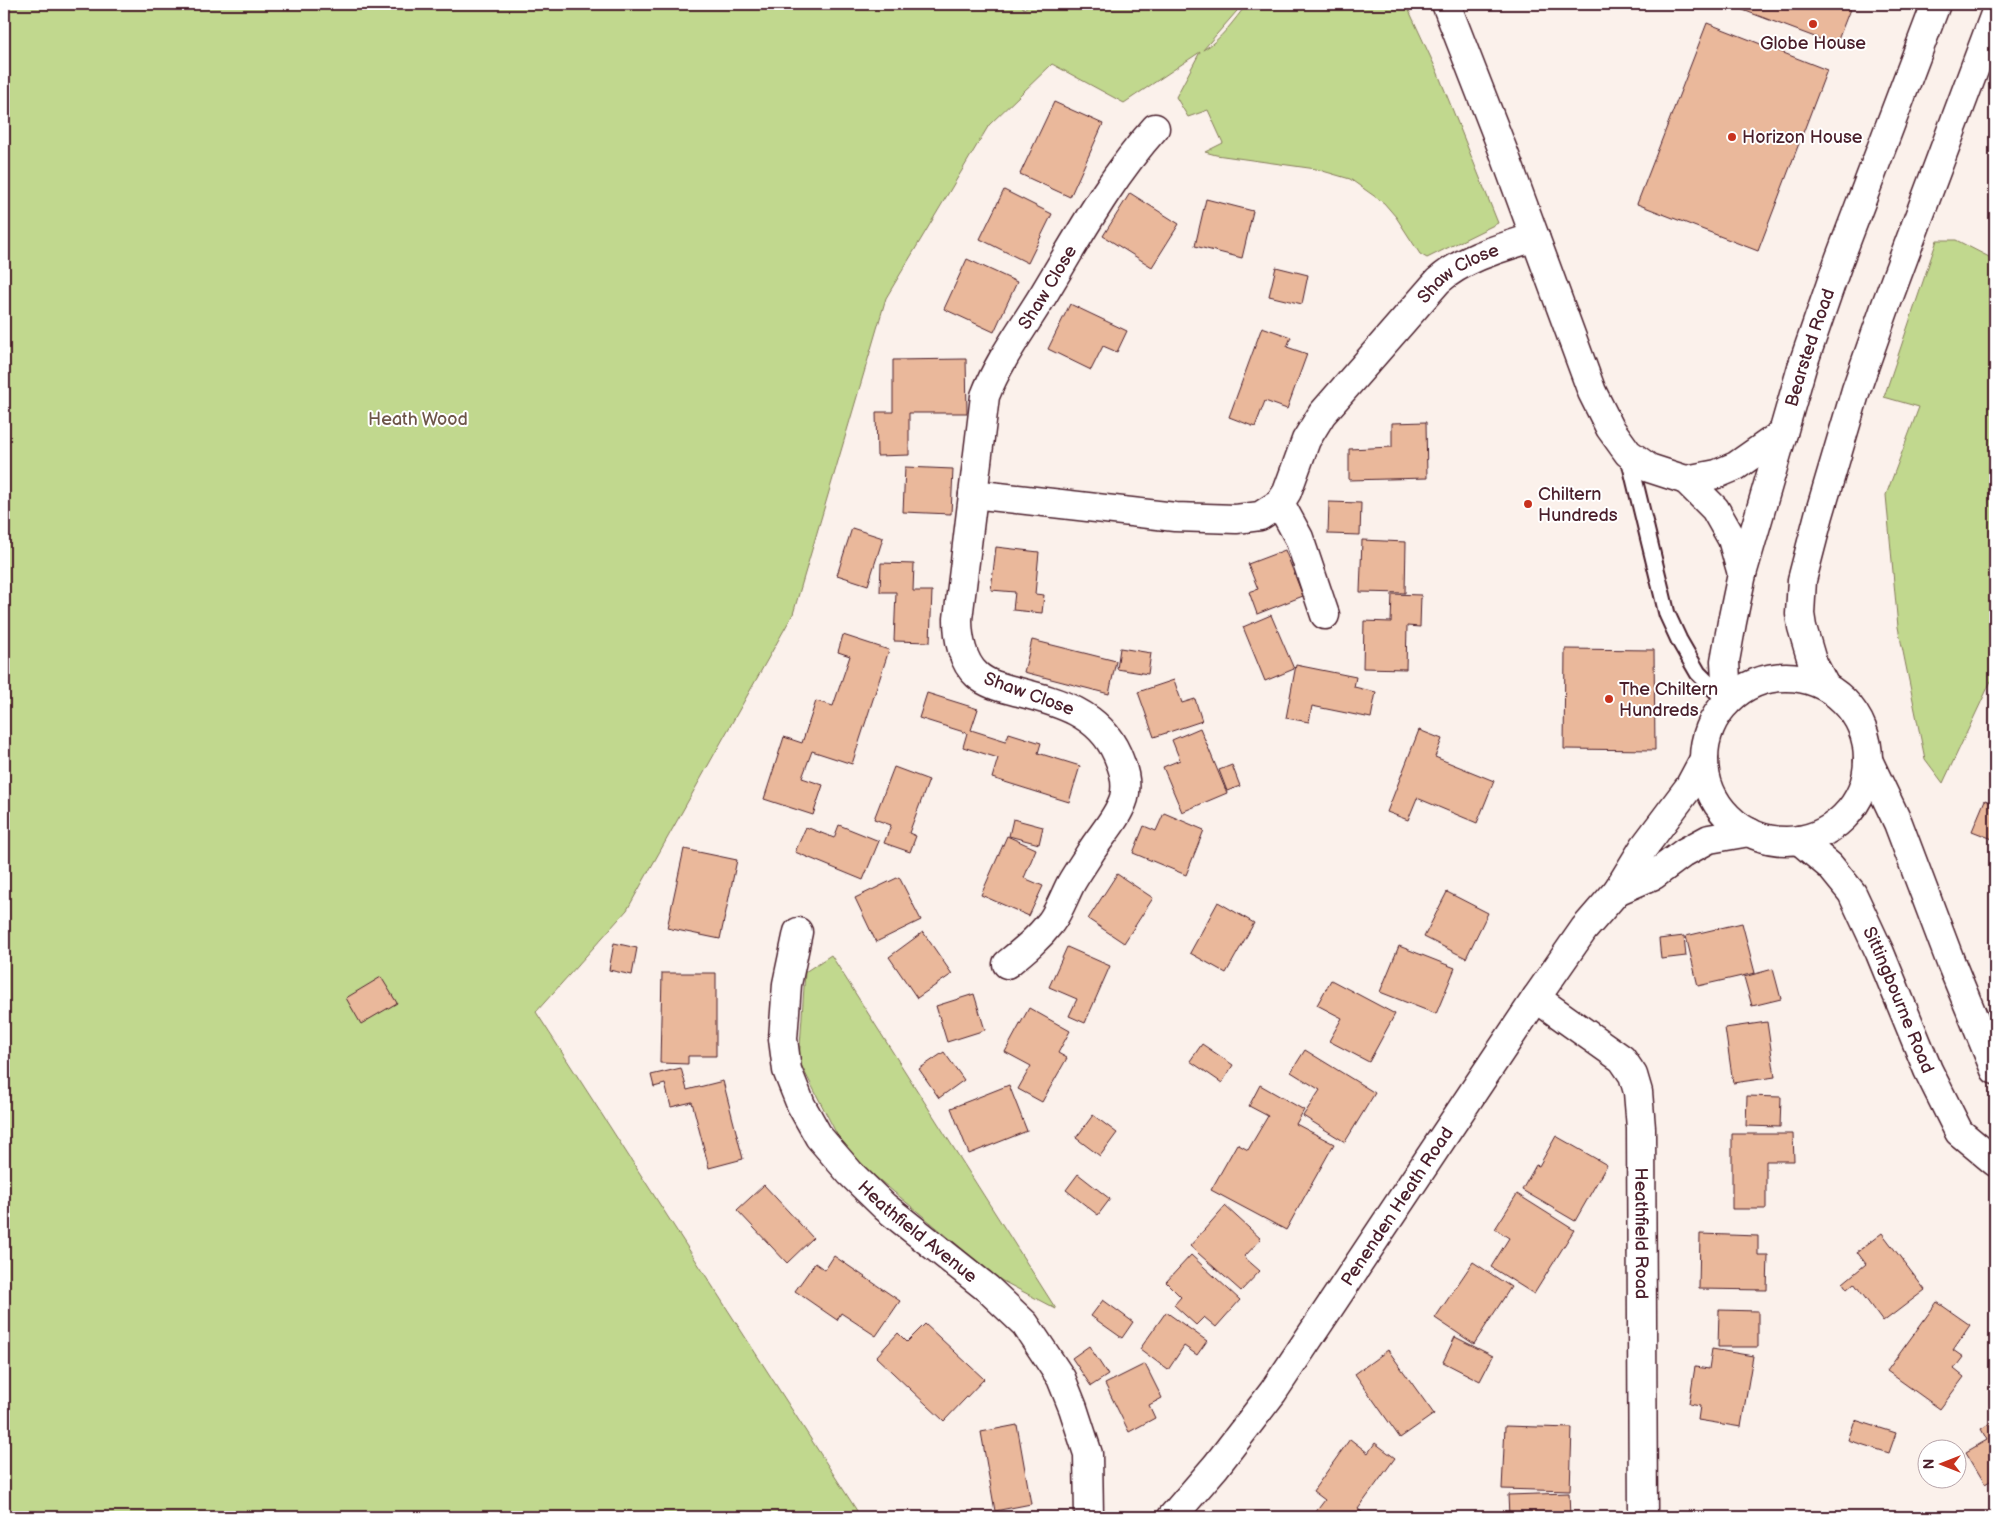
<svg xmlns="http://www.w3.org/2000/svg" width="1999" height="1521" font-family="'Balsamiq Sans',sans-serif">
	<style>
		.green { fill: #c1d88e; stroke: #867c5c }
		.building { fill: #eab89b; stroke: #4a1f2b }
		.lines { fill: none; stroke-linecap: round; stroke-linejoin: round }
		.service-casing { stroke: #4a1f2b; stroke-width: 19 }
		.minor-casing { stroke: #4a1f2b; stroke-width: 31 }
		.tertiary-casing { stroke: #4a1f2b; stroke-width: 31 }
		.trunk-casing { stroke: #4a1f2b; stroke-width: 31 }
		.service { stroke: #fff; stroke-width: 15 }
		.minor { stroke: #fff; stroke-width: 28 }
		.tertiary { stroke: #fff; stroke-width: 28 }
		.trunk { stroke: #fff; stroke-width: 28 }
		.poi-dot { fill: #c8321e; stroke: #fff; stroke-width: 2 }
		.labels { text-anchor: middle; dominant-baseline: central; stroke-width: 4; stroke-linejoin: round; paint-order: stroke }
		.poi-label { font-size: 18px; fill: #4a1f2b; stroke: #fff; text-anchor: start }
		.street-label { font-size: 18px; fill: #4a1f2b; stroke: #fff }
		.park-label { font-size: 18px; fill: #6e5649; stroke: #fff }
	</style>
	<rect width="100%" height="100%" fill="#fbf1eb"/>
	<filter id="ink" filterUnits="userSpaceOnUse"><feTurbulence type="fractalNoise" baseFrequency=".02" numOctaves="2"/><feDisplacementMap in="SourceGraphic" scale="10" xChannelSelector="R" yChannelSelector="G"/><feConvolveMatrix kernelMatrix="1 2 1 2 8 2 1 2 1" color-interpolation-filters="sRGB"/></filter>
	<g filter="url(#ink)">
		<g class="green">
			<path d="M4 4H1021L1024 9 1030 4H1243L1203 50C1221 40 1234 20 1247 4H1406L1437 71 1498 223 1427 258 1420 254 1396 217 1384 203 1350 179 1316 169 1216 155 1205 152 1223 143 1208 110 1188 117 1176 97 1200 52 1124 103 1052 64 989 125 886 298 793 614 627 910 536 1012 861 1517H4Z"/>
			<path d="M1937 240H1956L1995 260V683L1991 681 1943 783 1925 759 1898 627 1886 495 1919 407 1884 397Z"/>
			<path d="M831 955 1056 1309 997 1278 846 1152 799 1061 805 972Z"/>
		</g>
		<g class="building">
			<path d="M1727 4H1852L1836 45Z"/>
			<path d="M1707 23 1827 70 1758 251 1637 204Z"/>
			<path d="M1054 102 1103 124 1070 197 1020 174Z"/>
			<path d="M1004 190 1052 214 1028 263 980 239Z"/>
			<path d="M1130 193 1179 224 1152 267 1103 236Z"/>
			<path d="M1206 199 1253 211 1242 258 1195 246Z"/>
			<path d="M967 259 1017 282 994 332 944 309Z"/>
			<path d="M1276 267 1308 275 1302 304 1269 296Z"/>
			<path d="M1070 304 1127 331 1117 352 1103 346 1091 370 1048 349Z"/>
			<path d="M1262 327 1291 337 1287 347 1307 354 1287 409 1265 401 1255 427 1229 417Z"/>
			<path d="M966 359 967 413H909V455L877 456 876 412H893V360Z"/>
			<path d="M1426 422 1427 478 1349 480V449L1392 447V423Z"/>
			<path d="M905 467 953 469 951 514 903 512Z"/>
			<path d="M1329 502 1361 503 1360 535 1328 534Z"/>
			<path d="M852 528 883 538 868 585 837 575Z"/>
			<path d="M1362 540 1406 542 1405 593 1360 592Z"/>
			<path d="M996 547 1039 552 1035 594 1044 595 1042 613 1013 610 1015 592 991 590Z"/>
			<path d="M1285 550 1303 596 1257 614 1249 592 1258 589 1248 564Z"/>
			<path d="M881 563 914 564 913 591H932L930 642 894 641 896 592H880Z"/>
			<path d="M1392 594 1421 595 1420 627 1407 626 1406 669 1363 668 1364 621 1391 622Z"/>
			<path d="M1271 615 1294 669 1265 681 1243 627Z"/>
			<path d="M843 635 889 650 852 764 812 751 802 778 823 785 813 815 764 799 784 737 802 743 816 701 833 706 850 656 838 652Z"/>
			<path d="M1032 640 1116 661 1109 694 1024 672Z"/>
			<path d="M1120 648 1151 653 1148 674 1117 669Z"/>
			<path d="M1565 649 1654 650 1655 750 1564 749Z"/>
			<path d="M1296 665 1356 677 1354 687 1376 692 1371 718 1312 706 1309 722 1286 718Z"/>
			<path d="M1174 680 1182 703 1195 699 1202 721 1154 737 1138 692Z"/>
			<path d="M927 693 978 709 971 730 1006 741 1009 733 1041 743 1038 753 1080 766 1069 802 992 778 998 758 963 747 967 733 919 718Z"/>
			<path d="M1200 728 1227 793 1182 812 1163 767 1180 760 1172 740Z"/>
			<path d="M1419 730 1442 739 1435 757 1494 781 1477 823 1417 798 1408 820 1387 812Z"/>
			<path d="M1232 765 1240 786 1227 791 1219 770Z"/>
			<path d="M894 767 929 780 909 833 916 836 910 852 884 843 891 825 874 819Z"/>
			<path d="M1985 800 1995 804V840L1972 831Z"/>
			<path d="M1164 813 1204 830 1186 875 1133 853 1144 826 1156 831Z"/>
			<path d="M1013 819 1043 827 1039 844 1009 836Z"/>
			<path d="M839 825 879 841 863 880 795 852 806 827 834 838Z"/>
			<path d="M1007 836 1036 849 1024 878 1043 886 1029 916 981 895Z"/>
			<path d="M684 849 737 860 720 939 667 928Z"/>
			<path d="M1117 874 1153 898 1124 943 1088 919Z"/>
			<path d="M899 877 921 920 876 942 855 898Z"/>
			<path d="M1447 892 1488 913 1466 958 1424 937Z"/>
			<path d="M1218 902 1254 923 1226 973 1190 953Z"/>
			<path d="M1742 923 1755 973 1698 986 1686 936Z"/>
			<path d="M923 932 952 974 917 998 889 957Z"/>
			<path d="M1684 936 1686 956 1661 959 1659 939Z"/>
			<path d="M614 943 637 948 632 975 609 970Z"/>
			<path d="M1399 946 1455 968 1436 1014 1380 992Z"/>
			<path d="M1067 947 1110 966 1085 1023 1069 1016 1077 999 1049 987Z"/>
			<path d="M1773 969 1781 999 1752 1006 1744 977Z"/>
			<path d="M662 973H716V1056H688V1064L660 1063Z"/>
			<path d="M381 977 397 1003 361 1024 346 998Z"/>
			<path d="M1331 980 1395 1014 1369 1062 1329 1041 1342 1018 1317 1005Z"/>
			<path d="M974 994 985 1030 947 1042 936 1006Z"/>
			<path d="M1029 1008 1070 1031 1058 1053 1067 1058 1042 1102 1018 1089 1031 1066 1005 1052Z"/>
			<path d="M1767 1022 1775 1077 1733 1083 1725 1028Z"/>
			<path d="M1202 1044 1233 1065 1222 1083 1190 1061Z"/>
			<path d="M1305 1050 1375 1093 1345 1142 1303 1116 1320 1090 1291 1072Z"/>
			<path d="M944 1052 964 1080 939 1098 919 1069Z"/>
			<path d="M681 1068 687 1090 723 1081 743 1159 709 1168 692 1102 671 1107 665 1084 654 1087 651 1075Z"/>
			<path d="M1009 1085 1027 1131 969 1154 951 1108Z"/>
			<path d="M1260 1085 1304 1110 1296 1124 1334 1144 1286 1230 1211 1190 1237 1144 1248 1150 1268 1116 1249 1106Z"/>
			<path d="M1747 1096 1781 1097 1780 1127 1746 1126Z"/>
			<path d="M1093 1115 1117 1133 1100 1156 1076 1138Z"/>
			<path d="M1732 1134H1793L1794 1161H1766V1209H1732Z"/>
			<path d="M1556 1136 1607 1165 1575 1221 1522 1190 1536 1165 1539 1166Z"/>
			<path d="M1078 1174 1110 1199 1098 1215 1066 1190Z"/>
			<path d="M764 1185 813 1238 787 1263 737 1210Z"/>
			<path d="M1517 1194 1574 1230 1534 1294 1491 1267 1509 1238 1495 1229Z"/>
			<path d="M1225 1206 1261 1239 1244 1257 1260 1271 1241 1291 1190 1246Z"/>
			<path d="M1882 1233 1925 1290 1883 1322 1854 1283 1847 1289 1843 1283 1866 1264 1857 1252Z"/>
			<path d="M1700 1234 1758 1236V1255H1768L1767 1290 1699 1289Z"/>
			<path d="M1191 1255 1240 1300 1216 1327 1204 1317 1196 1325 1174 1305 1181 1297 1166 1282Z"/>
			<path d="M834 1256 900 1301 876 1336 841 1313 837 1320 795 1291 815 1263 825 1270Z"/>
			<path d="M1473 1262 1511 1287 1474 1344 1435 1318Z"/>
			<path d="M1103 1300 1133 1322 1122 1338 1091 1316Z"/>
			<path d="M1937 1302 1970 1325 1953 1350 1963 1357 1954 1369 1964 1377 1940 1409 1887 1371Z"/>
			<path d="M1719 1310 1758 1311V1347H1718Z"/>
			<path d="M1166 1312 1207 1341 1197 1355 1184 1346 1168 1370 1140 1349Z"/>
			<path d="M925 1324 984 1379 944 1421 876 1357 898 1333 907 1342Z"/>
			<path d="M1455 1337 1493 1356 1480 1381 1443 1362Z"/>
			<path d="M1089 1346 1108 1375 1091 1386 1072 1358Z"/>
			<path d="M1712 1349 1753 1356 1741 1427 1698 1420 1700 1406 1689 1404 1695 1367 1709 1369Z"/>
			<path d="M1388 1350 1434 1414 1400 1438 1355 1374Z"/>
			<path d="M1145 1364 1162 1398 1149 1405 1155 1418 1129 1432 1105 1384Z"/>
			<path d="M1855 1420 1896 1433 1889 1453 1848 1440Z"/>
			<path d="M1995 1420V1478L1985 1484 1966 1452 1987 1440 1981 1429Z"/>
			<path d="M1017 1425 1031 1504 995 1511 981 1432Z"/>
			<path d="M1505 1426 1572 1428 1570 1491 1502 1489Z"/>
			<path d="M1350 1439 1368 1453 1375 1443 1395 1458 1358 1509 1367 1516 1366 1517H1321L1315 1513 1325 1500 1313 1491Z"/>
			<path d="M1569 1493 1570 1517H1509L1508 1495Z"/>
		</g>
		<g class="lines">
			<defs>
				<path id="service" d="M1628 454 1667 614 1679 640 1698 673 1727 702"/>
				<g id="minor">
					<path d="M1446 4 1504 153 1592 392 1610 428 1628 453 1649 468 1686 480 1717 474 1736 466 1783 433"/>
					<path d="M1686 480 1715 509 1732 539 1742 574"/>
					<path id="s1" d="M973 494 1175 517 1236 519 1260 516 1280 503 1287 492 1306 440 1322 414 1438 281C1465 257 1501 248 1535 237"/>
					<path d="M1280 503 1299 538 1325 615"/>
					<path id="s2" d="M798 932 787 984 783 1039 787 1070 801 1105 819 1137 850 1173 885 1207 988 1289 1025 1324 1061 1378 1073 1408 1088 1454 1089 1517"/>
					<path id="s3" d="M1007 964C1023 951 1038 939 1051 922 1059 911 1064 897 1070 885 1076 874 1084 863 1090 853 1101 835 1118 818 1124 798 1128 782 1123 768 1117 754 1099 713 1058 702 1019 692 1004 688 988 685 977 675 962 662 958 637 958 619L985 396C1000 357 1027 323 1048 287 1081 232 1112 176 1155 128"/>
					<path id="s4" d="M1536 998 1622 1059 1633 1075 1638 1092 1641 1128 1643 1517"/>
				</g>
				<g id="tertiary">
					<path d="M1617 891 1654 875 1685 852 1709 839 1749 832"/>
					<path id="s5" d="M1172 1517 1216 1466 1273 1392 1536 998 1584 929 1617 891 1644 847 1689 787 1704 759"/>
				</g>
				<g id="trunk">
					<circle cx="1786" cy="759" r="82"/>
					<path d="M1825 686 1812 661 1802 627 1800 614 1802 580 1819 515 1856 390 1887 302 1995 14"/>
					<path id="s6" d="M1727 702 1725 661 1732 622 1742 574 1783 433 1802 367 1839 260 1936 4"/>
					<path d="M1868 760 1898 823 1951 963 1995 1070"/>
					<path id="s7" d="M1799 840 1830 866 1852 893 1880 953 1928 1070 1959 1132 1995 1162"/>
				</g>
			</defs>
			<use href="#service" class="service-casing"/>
			<use href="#minor" class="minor-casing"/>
			<use href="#tertiary" class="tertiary-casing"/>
			<use href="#trunk" class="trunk-casing"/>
			<use href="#service" class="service"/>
			<use href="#minor" class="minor"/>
			<use href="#tertiary" class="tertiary"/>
			<use href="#trunk" class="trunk"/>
		</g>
	</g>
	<g class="poi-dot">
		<circle cx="1813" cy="24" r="5"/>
		<circle cx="1732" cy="137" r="5"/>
		<circle cx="1528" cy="504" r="5"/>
		<circle cx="1609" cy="699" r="5"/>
	</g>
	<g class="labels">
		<g class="poi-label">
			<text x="1813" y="43" text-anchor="middle">Globe House</text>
			<text x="1742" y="137">Horizon House</text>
			<text x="1538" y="494">Chiltern<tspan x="1538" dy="21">Hundreds</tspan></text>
			<text x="1619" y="689">The Chiltern<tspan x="1619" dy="21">Hundreds</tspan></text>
		</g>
		<g class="street-label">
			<text stroke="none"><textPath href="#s1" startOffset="609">Shaw Close</textPath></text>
			<text stroke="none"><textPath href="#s3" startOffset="828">Shaw Close</textPath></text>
			<text stroke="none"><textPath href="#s6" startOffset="366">Bearsted Road</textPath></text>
			<text transform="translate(1029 694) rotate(20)">Shaw Close</text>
			<text stroke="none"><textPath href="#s7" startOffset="192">Sittingbourne Road</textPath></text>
			<text stroke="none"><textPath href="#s5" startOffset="384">Penenden Heath Road</textPath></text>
			<text stroke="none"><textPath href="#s2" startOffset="351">Heathfield Avenue</textPath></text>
			<text stroke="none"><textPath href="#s4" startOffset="284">Heathfield Road</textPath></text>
		</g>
		<g class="park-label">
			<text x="418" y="419">Heath Wood</text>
		</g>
	</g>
	<rect width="1999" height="1521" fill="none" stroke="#fff" stroke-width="20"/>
	<rect x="10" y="10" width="1979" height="1501" fill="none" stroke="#4a1f2b" stroke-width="2" filter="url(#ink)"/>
	<g transform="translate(1942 1464) rotate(270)"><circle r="24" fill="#ffffff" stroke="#b7a5aa"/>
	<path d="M0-4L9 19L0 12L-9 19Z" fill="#c8321e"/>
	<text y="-8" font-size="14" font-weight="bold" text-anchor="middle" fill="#4a1f2b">N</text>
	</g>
</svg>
